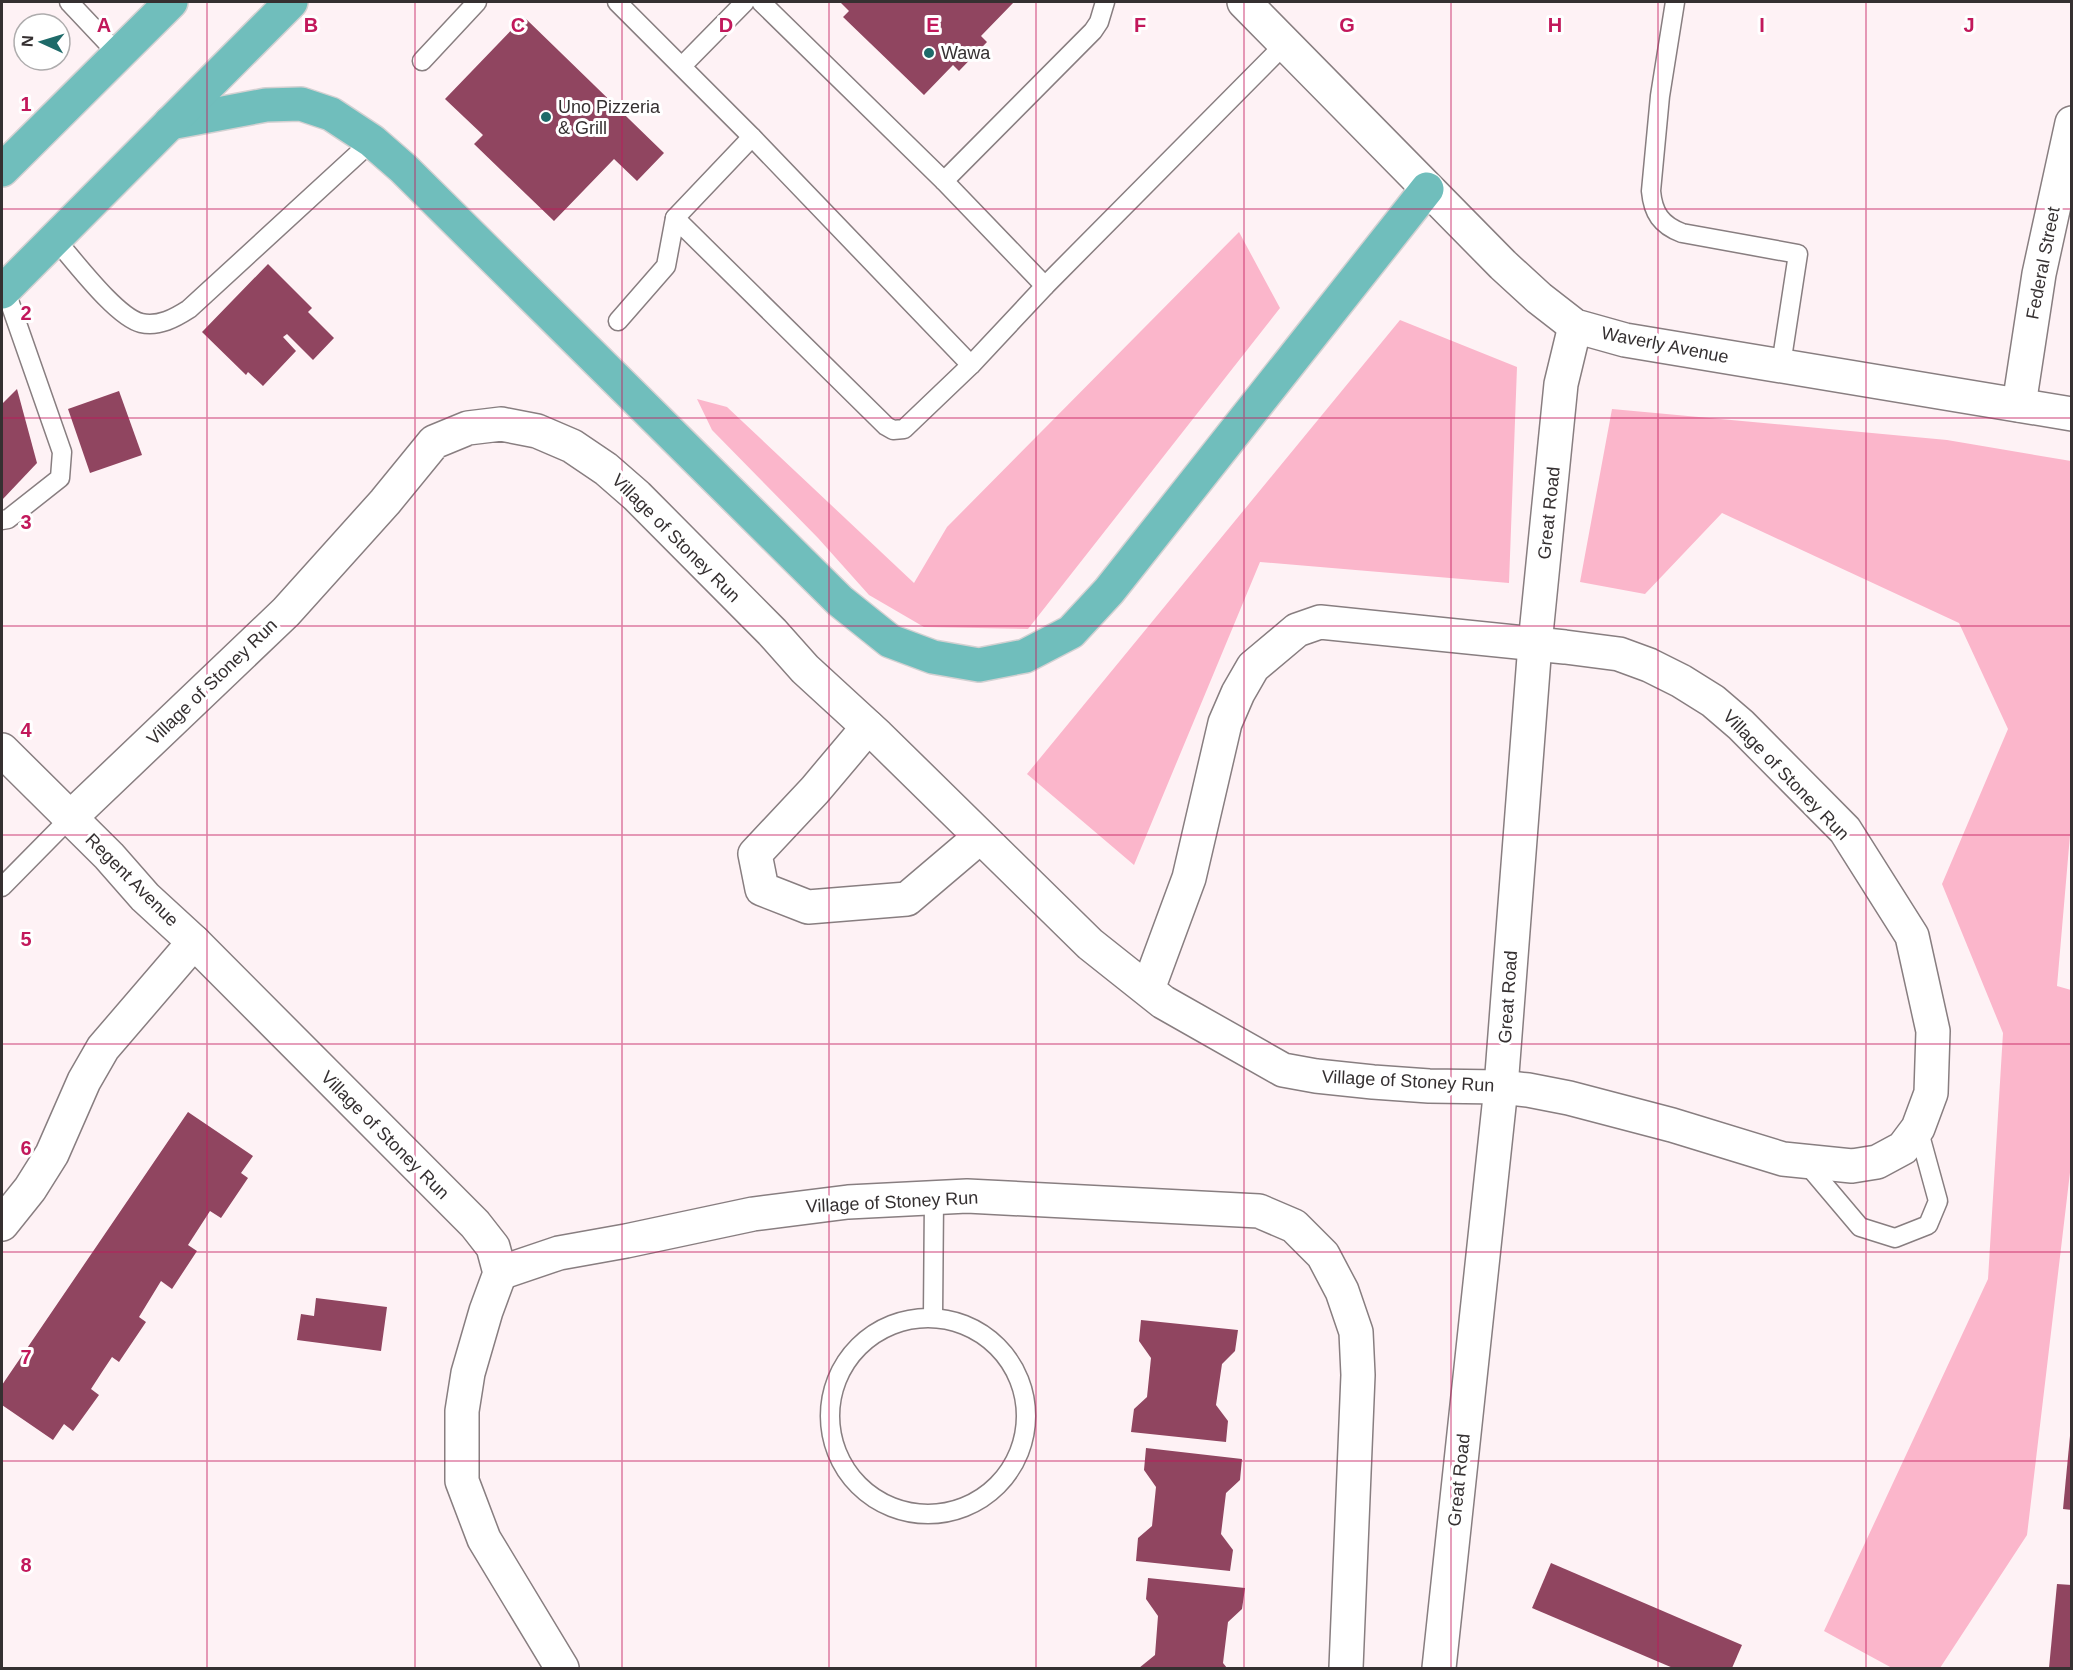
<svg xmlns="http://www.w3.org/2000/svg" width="2073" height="1670" font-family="Helvetica,sans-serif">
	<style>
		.green { fill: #fbb6cb }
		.building { fill: #904560 }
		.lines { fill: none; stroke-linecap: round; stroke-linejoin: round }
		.service-casing { stroke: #887e80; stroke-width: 21 }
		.minor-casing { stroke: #887e80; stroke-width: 36 }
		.tertiary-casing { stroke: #887e80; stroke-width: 36 }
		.trunk-casing { stroke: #d3d1d2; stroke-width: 36 }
		.service { stroke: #fff; stroke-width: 18 }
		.minor { stroke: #fff; stroke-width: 33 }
		.tertiary { stroke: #fff; stroke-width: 33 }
		.trunk { stroke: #70bebc; stroke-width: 33 }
		.grid { fill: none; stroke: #c2185b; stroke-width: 1.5; stroke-opacity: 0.55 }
		.poi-dot { fill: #1e6a69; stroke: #fff; stroke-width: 2 }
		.labels { text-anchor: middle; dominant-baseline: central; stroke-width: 6; stroke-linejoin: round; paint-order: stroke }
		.poi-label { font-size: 18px; fill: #353031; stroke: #fff; text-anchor: start }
		.street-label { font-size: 18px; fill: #353031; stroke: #fff }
		.grid-label { font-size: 20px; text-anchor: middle; font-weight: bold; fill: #c2185b; stroke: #fff; stroke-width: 6; stroke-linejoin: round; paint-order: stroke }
	</style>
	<rect width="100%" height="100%" fill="#fef2f5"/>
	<g class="green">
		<path d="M1239 232 1280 308 1028 629 924 627 869 595 818 538 712 430 697 399 727 407 914 583 947 527Z"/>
		<path d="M1400 320 1517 367 1509 583 1260 562 1134 865 1027 774Z"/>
		<path d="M1612 409 1947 440 2071 461 2072 812 2057 986 2071 990V1164L2027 1535 1940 1668H1892L1824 1631 1988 1279 2003 1033 1942 884 2008 729 1959 623 1722 513 1645 594 1580 582Z"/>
	</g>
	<g class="building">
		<path d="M843 2H1014L981 36 987 42 959 71 953 65 924 95 843 17 849 11 841 3Z"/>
		<path d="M524 17 664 153 637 181 614 159 554 221 474 144 483 135 445 99Z"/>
		<path d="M268 264 312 308 308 312 334 338 313 360 287 334 283 337 296 351 263 386 248 372 246 375 202 332Z"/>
		<path d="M17 389 37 463 2 500V404Z"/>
		<path d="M119 391 142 455 90 473 68 409Z"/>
		<path d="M188 1112 253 1156 241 1173 248 1178 221 1218 210 1211 188 1245 197 1251 172 1289 161 1281 139 1317 146 1322 119 1362 112 1357 102 1372 91 1389 99 1395 73 1431 64 1424 53 1440 2 1405V1385Z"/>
		<path d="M316 1298 387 1307 381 1351 297 1340 301 1314 314 1316Z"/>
		<path d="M1141 1320 1238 1330 1235 1351 1222 1364 1216 1405 1228 1421 1226 1442 1131 1432 1134 1409 1147 1397 1151 1358 1139 1341Z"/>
		<path d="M2070 1436H2072V1510L2063 1509Z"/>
		<path d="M1146 1448 1242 1459 1240 1480 1226 1493 1221 1534 1233 1550 1230 1571 1136 1561 1138 1538 1152 1526 1156 1487 1144 1470Z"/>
		<path d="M1551 1563 1742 1645 1732 1668H1673L1532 1608Z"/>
		<path d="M1148 1578 1245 1588 1242 1609 1228 1622 1223 1663 1227 1668H1139L1155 1655 1158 1616 1146 1599Z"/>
		<path d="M2057 1584 2072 1585V1668H2049Z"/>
	</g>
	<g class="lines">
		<defs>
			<g id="service">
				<path d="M69 2 118 54"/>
				<path d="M617 2 752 137 971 365"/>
				<path d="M761 2 944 181 1093 31 1099 22 1105 2"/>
				<path d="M1675 2 1660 96 1651 191C1653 213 1661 225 1682 233L1798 254 1781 365"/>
				<path d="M422 61 477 2"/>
				<path d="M682 66 745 2"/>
				<path d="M944 181 1045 286"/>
				<path d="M675 218 752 137"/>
				<path d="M55 239C73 259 116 317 141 323 159 327 175 318 189 309L372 141"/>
				<path d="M618 321 666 266 675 218 886 426 893 430 904 429 971 365 1045 286 1285 44"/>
				<path d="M2 520 8 519 60 478 62 452 5 289"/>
				<path d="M2 887 70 818"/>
				<path d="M1805 1162 1860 1227 1895 1238 1928 1225 1938 1201 1918 1128"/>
				<path d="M933 1317 934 1198"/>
				<circle cx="928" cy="1416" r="98"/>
			</g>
			<g id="minor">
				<path d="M2019 405 2039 274 2072 123"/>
				<path d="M868 727 815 790 755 854 762 889 808 907 907 899 980 837"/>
				<path d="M2 750 109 856 145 897 194 942 475 1224 493 1247 500 1273 486 1311 468 1373 462 1411V1481L484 1539 562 1668"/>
				<path d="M70 818 286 612 385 502 434 442 468 428 501 424 537 431 572 446 606 469 637 496 772 632 805 669 878 736 1090 944 1163 1002 1283 1070 1316 1076 1373 1082 1429 1086 1501 1087 1528 1090 1569 1098 1672 1125 1783 1159 1852 1166 1877 1162 1903 1148 1918 1128 1931 1093 1933 1031 1912 936 1845 830 1741 725 1713 701 1681 681 1649 665 1619 654 1565 647 1320 622 1297 630 1253 667 1238 693 1225 723 1189 878 1148 989"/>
				<path d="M2 1224 30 1189 52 1154 84 1081 103 1048 194 942"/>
				<path d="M500 1273 559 1253 626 1241 753 1214 848 1202 967 1196 1259 1211 1294 1226 1323 1255 1342 1291 1356 1332 1358 1375 1346 1668"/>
				<path d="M1439 1668 1501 1087 1535 644 1561 384 1575 326"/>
			</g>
			<path id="tertiary" d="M1244 2 1503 265 1539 298 1575 326 1625 340 2072 414"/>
			<g id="trunk">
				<path d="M170 123 266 105 301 104 331 114 372 141 403 168 840 601 890 641 933 657 979 665 1025 656 1071 632 1109 591 1427 189"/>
				<path d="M2 170 171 2"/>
				<path d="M2 292 291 2"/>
			</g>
		</defs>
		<use href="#service" class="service-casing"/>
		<use href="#minor" class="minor-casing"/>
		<use href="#tertiary" class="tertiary-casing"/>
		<use href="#trunk" class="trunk-casing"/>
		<use href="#service" class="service"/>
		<use href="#minor" class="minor"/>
		<use href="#tertiary" class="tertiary"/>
		<use href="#trunk" class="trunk"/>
	</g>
	<path class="grid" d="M207 2V1668M415 2V1668M622 2V1668M829 2V1668M1036 2V1668M1244 2V1668M1451 2V1668M1658 2V1668M1866 2V1668M2 209H2072M2 418H2072M2 626H2072M2 835H2072M2 1044H2072M2 1252H2072M2 1461H2072"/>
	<g class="poi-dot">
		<circle cx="929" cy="53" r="6"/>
		<circle cx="546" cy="117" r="6"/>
	</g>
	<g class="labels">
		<g class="poi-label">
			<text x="941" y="53">Wawa</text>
			<text x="558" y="107">Uno Pizzeria<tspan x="558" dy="21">&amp; Grill</tspan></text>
		</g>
		<g class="street-label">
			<text transform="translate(2043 263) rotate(-79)">Federal Street</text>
			<text transform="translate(1665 345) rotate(11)">Waverly Avenue</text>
			<text transform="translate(1549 513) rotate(-84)">Great Road</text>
			<text transform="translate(676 538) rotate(45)">Village of Stoney Run</text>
			<text transform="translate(212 682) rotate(-44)">Village of Stoney Run</text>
			<text transform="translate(1786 775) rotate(46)">Village of Stoney Run</text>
			<text transform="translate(132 880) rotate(45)">Regent Avenue</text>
			<text transform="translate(1508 997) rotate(-86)">Great Road</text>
			<text transform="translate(1408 1081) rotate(3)">Village of Stoney Run</text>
			<text transform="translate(385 1135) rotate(45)">Village of Stoney Run</text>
			<text transform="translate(892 1202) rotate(-3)">Village of Stoney Run</text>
			<text transform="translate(1459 1480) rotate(-84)">Great Road</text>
		</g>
	</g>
	<g class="grid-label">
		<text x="104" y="32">A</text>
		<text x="311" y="32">B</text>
		<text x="518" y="32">C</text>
		<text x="726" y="32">D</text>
		<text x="933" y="32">E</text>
		<text x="1140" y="32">F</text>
		<text x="1347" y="32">G</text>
		<text x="1555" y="32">H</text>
		<text x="1762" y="32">I</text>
		<text x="1969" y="32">J</text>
		<text x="26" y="111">1</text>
		<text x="26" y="320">2</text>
		<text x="26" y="529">3</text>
		<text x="26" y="737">4</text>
		<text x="26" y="946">5</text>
		<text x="26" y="1155">6</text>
		<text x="26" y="1364">7</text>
		<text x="26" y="1572">8</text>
	</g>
	<rect width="2073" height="1670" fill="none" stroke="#353031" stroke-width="6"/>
	<g transform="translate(42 42) rotate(274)"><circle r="28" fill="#ffffff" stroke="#aeacad" stroke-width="1.5"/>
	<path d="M0-4.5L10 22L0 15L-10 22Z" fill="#1e6a69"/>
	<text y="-9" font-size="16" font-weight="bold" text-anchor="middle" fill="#353031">N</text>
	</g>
</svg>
